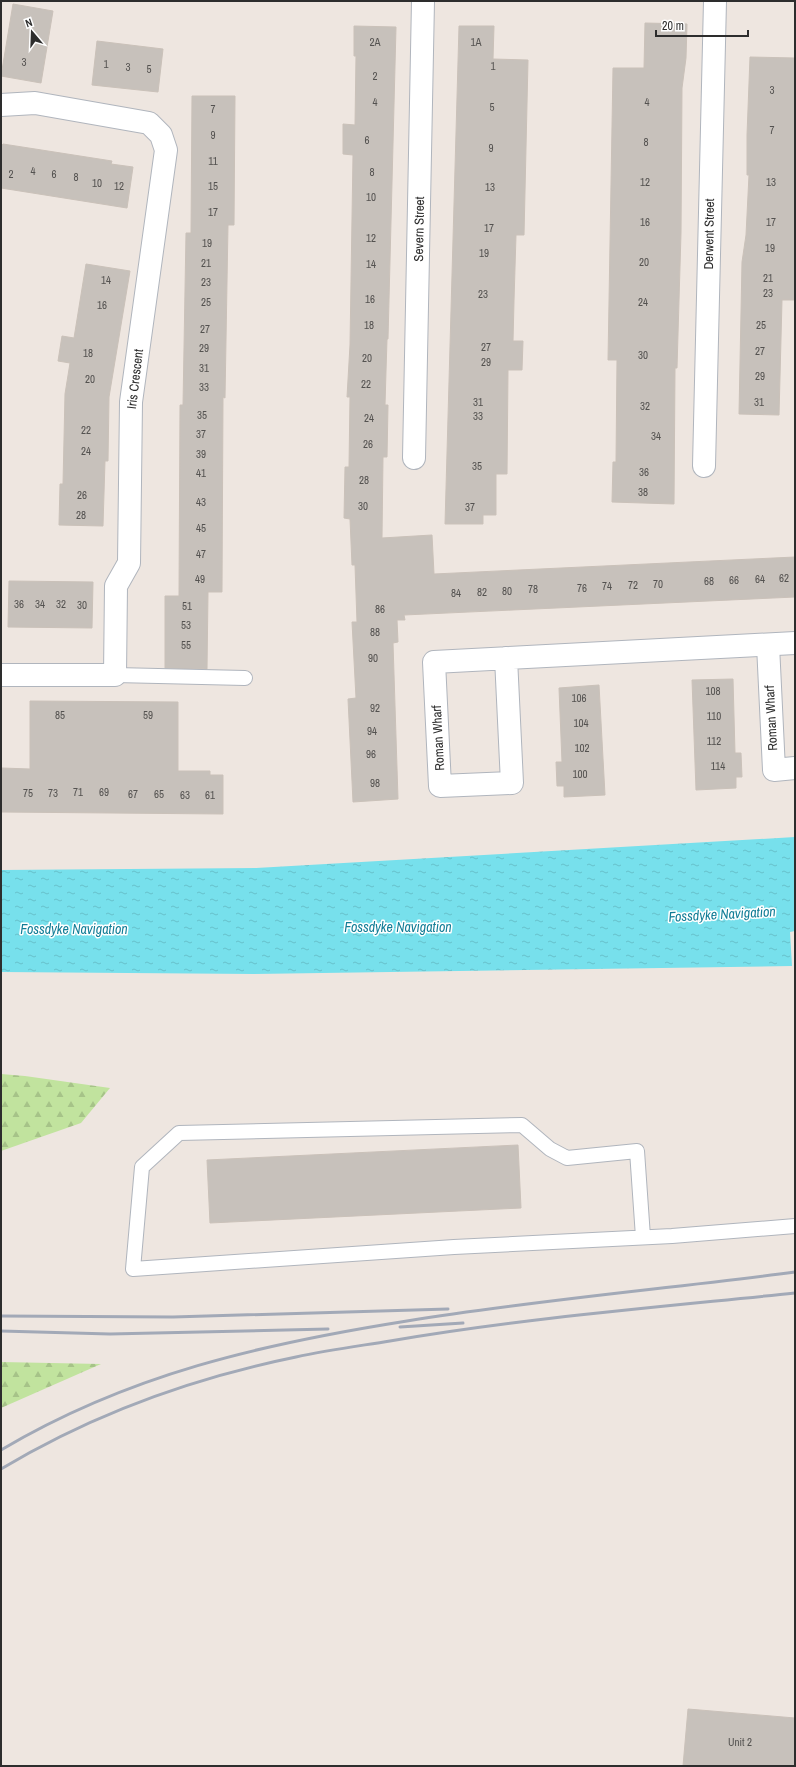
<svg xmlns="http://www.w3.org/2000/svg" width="796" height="1767" font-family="'Archivo Narrow',sans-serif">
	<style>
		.forest { fill: url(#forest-firs) }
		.water { fill: url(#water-ripples) }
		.building { fill: #c7c1bb; stroke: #cac1b9 }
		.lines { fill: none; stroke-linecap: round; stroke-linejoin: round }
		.service-casing { stroke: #b0b5bd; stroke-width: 16 }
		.minor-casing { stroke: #b0b5bd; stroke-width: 24 }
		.service { stroke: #fff; stroke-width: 14 }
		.minor { stroke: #fff; stroke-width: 22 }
		.rail { stroke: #a2a9b7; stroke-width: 3 }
		.labels { text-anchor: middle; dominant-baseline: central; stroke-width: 3; stroke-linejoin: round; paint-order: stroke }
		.number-label { font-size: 11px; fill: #545250 }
		.street-label { font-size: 13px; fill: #2d2d2d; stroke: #fff }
		.water-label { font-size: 14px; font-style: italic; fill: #117d96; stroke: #fff }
	</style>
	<defs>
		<pattern id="forest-firs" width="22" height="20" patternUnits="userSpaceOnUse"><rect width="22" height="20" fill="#c1e39e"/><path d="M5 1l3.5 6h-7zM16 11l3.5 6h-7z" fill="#a6c388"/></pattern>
		<pattern id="water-ripples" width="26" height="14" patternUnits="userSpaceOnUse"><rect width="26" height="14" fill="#77e0ec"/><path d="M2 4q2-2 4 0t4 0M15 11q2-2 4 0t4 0" fill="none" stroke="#67c0cb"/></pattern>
	</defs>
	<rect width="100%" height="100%" fill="#eee6e0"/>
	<g class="forest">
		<path d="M1 1074 25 1076 110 1088 81 1123 1 1151Z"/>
		<path d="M1 1362 101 1364 1 1408Z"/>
	</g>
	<path class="water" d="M795 837V931L790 932 792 966 254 974 1 972V870L256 868Z"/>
	<g class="building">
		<path d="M13 4 53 11 41 83 1 76Z"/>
		<path d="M645 23 687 24 686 58 682 88 681 233 677 368H675L674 504 612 502 613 462H616L617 360H608L613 68H644Z"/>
		<path d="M354 26 396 27 388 339H387L386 371 385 405H388L387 457H383L382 538 432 535 434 574 795 557V597L404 615 405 620H397L398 642 393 643 398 799 353 802 348 699 356 698 352 622H357L355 565H352L350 519 344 518 345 467H349L350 397H347L350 345 353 155 343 154V124L355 125 356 56H354Z"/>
		<path d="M459 26H494L493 59 528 60 524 235H516L514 301 513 341H523L522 370H508L507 474H496V515H483V524H445Z"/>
		<path d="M97 41 163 49 158 92 92 85Z"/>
		<path d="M750 57 795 58V300H782L779 415 739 414 742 262 746 235 749 175H747V135Z"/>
		<path d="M192 96H235L234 225H228L225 398 223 397 222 592H208L207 669 165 668V596H179L180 405H183L186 233H191Z"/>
		<path d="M3 144 112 161 111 164 133 167 127 208 1 188V146Z"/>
		<path d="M86 264 130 271 109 397 108 461H105L103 526 59 525 60 484H63L65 394 70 363 58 361 62 336 74 338Z"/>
		<path d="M9 581 93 582 92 628 8 627Z"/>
		<path d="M733 679 735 753H741L742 777H736V788L696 790 692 680Z"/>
		<path d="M599 685 605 795 564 797V786H557L556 762H562L559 688Z"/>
		<path d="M30 701 178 702V771H210V775H223V814L1 812 2 768 30 769Z"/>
		<path d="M518 1145 521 1208 210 1223 207 1160Z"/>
		<path d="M688 1709 795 1718V1766H683Z"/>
	</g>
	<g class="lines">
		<defs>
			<g id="service">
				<path d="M115 675 245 678"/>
				<path d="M643 1237 637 1151 567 1158 550 1149 522 1125 179 1133 142 1167 133 1269 454 1247 672 1236 795 1226"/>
			</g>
			<g id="minor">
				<path d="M1 105 35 103 149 123 161 135 166 150 131 402 129 563 116 586 115 675H1"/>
				<path d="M414 458 423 1"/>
				<path d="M704 466 715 1"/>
				<path d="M768 645 774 770 795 768"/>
				<path d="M506 658 512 783 440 786 434 662 795 643"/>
			</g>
		</defs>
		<use href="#service" class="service-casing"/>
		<use href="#minor" class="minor-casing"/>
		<use href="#service" class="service"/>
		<use href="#minor" class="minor"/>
		<g class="rail">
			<path d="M1 1316 173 1317 448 1309"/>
			<path d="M400 1327 463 1323"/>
			<path d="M1 1331 110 1334 328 1329"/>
			<path d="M1 1450C129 1374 262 1344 407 1321 535 1300 666 1289 795 1272"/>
			<path d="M1 1469C91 1415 193 1378 296 1357 327 1350 359 1346 390 1341 524 1318 660 1307 795 1293"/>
		</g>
	</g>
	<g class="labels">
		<g class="number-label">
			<text x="375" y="42">2A</text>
			<text x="476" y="42">1A</text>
			<text x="24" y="62">3</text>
			<text x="106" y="64">1</text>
			<text x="493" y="66">1</text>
			<text x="128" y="67">3</text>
			<text x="149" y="69">5</text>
			<text x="375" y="76">2</text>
			<text x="772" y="90">3</text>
			<text x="375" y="102">4</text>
			<text x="647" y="102">4</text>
			<text x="492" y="107">5</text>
			<text x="213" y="109">7</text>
			<text x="772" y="130">7</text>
			<text x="213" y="135">9</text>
			<text x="367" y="140">6</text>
			<text x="646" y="142">8</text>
			<text x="491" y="148">9</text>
			<text x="213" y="161">11</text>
			<text x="33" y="171">4</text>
			<text x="372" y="172">8</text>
			<text x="11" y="174">2</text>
			<text x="54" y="174">6</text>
			<text x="76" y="177">8</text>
			<text x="645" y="182">12</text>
			<text x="771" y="182">13</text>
			<text x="97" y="183">10</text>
			<text x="119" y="186">12</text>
			<text x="213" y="186">15</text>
			<text x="490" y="187">13</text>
			<text x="371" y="197">10</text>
			<text x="213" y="212">17</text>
			<text x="645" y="222">16</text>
			<text x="771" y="222">17</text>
			<text x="489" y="228">17</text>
			<text x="371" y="238">12</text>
			<text x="207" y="243">19</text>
			<text x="770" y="248">19</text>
			<text x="484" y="253">19</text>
			<text x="644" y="262">20</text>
			<text x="206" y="263">21</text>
			<text x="371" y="264">14</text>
			<text x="768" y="278">21</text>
			<text x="106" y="280">14</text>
			<text x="206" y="282">23</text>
			<text x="768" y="293">23</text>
			<text x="483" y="294">23</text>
			<text x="370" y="299">16</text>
			<text x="206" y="302">25</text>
			<text x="643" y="302">24</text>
			<text x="102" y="305">16</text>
			<text x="369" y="325">18</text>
			<text x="761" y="325">25</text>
			<text x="205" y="329">27</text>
			<text x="486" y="347">27</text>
			<text x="204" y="348">29</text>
			<text x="760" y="351">27</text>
			<text x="88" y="353">18</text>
			<text x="643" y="355">30</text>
			<text x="367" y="358">20</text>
			<text x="486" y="362">29</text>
			<text x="204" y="368">31</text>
			<text x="760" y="376">29</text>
			<text x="90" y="379">20</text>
			<text x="366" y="384">22</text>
			<text x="204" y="387">33</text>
			<text x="478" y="402">31</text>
			<text x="759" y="402">31</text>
			<text x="645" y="406">32</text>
			<text x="202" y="415">35</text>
			<text x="478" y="416">33</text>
			<text x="369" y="418">24</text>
			<text x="86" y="430">22</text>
			<text x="201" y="434">37</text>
			<text x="656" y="436">34</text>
			<text x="368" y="444">26</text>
			<text x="86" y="451">24</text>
			<text x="201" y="454">39</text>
			<text x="477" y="466">35</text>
			<text x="644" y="472">36</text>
			<text x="201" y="473">41</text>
			<text x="364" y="480">28</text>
			<text x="643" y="492">38</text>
			<text x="82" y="495">26</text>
			<text x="201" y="502">43</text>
			<text x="363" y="506">30</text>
			<text x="470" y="507">37</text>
			<text x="81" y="515">28</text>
			<text x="201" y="528">45</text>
			<text x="201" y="554">47</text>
			<text x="784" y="578">62</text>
			<text x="200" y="579">49</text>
			<text x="760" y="579">64</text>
			<text x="734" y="580">66</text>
			<text x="709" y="581">68</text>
			<text x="658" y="584">70</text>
			<text x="633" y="585">72</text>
			<text x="607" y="586">74</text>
			<text x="582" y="588">76</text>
			<text x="533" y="589">78</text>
			<text x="507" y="591">80</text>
			<text x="482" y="592">82</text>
			<text x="456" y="593">84</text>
			<text x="19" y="604">36</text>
			<text x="40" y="604">34</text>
			<text x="61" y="604">32</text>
			<text x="82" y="605">30</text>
			<text x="187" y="606">51</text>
			<text x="380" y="609">86</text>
			<text x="186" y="625">53</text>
			<text x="375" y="632">88</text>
			<text x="186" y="645">55</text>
			<text x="373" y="658">90</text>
			<text x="713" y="691">108</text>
			<text x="579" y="698">106</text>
			<text x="375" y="708">92</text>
			<text x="60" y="715">85</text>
			<text x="148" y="715">59</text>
			<text x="714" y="716">110</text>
			<text x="581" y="723">104</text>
			<text x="372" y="731">94</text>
			<text x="714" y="741">112</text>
			<text x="582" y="748">102</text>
			<text x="371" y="754">96</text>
			<text x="718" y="766">114</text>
			<text x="580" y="774">100</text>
			<text x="375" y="783">98</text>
			<text x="78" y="792">71</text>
			<text x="104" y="792">69</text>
			<text x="28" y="793">75</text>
			<text x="53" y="793">73</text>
			<text x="133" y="794">67</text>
			<text x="159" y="794">65</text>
			<text x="185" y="795">63</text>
			<text x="210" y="795">61</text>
			<text x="740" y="1742">Unit 2</text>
		</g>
		<g class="street-label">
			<text transform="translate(419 229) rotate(-89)">Severn Street</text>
			<text transform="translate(709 234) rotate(-89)">Derwent Street</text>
			<text transform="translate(135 379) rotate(-83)">Iris Crescent</text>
			<text transform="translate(771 718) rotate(-93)">Roman Wharf</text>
			<text transform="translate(438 738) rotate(-93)">Roman Wharf</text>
		</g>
		<g class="water-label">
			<text transform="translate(722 914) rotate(-3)">Fossdyke Navigation</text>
			<text x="398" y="927">Fossdyke Navigation</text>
			<text x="74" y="929">Fossdyke Navigation</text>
		</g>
	</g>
	<rect width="796" height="1767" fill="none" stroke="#2d2d2d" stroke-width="4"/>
	<g transform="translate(32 32) rotate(341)" stroke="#ffffff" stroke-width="3" paint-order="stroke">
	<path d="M0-3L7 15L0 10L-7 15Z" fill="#2d2d2d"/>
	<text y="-6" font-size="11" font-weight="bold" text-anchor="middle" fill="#2d2d2d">N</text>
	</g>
	<path d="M656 30v6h92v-6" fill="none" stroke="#2d2d2d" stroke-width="2"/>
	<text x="662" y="30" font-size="12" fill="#2d2d2d" stroke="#ffffff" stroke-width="3" paint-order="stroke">20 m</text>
</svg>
